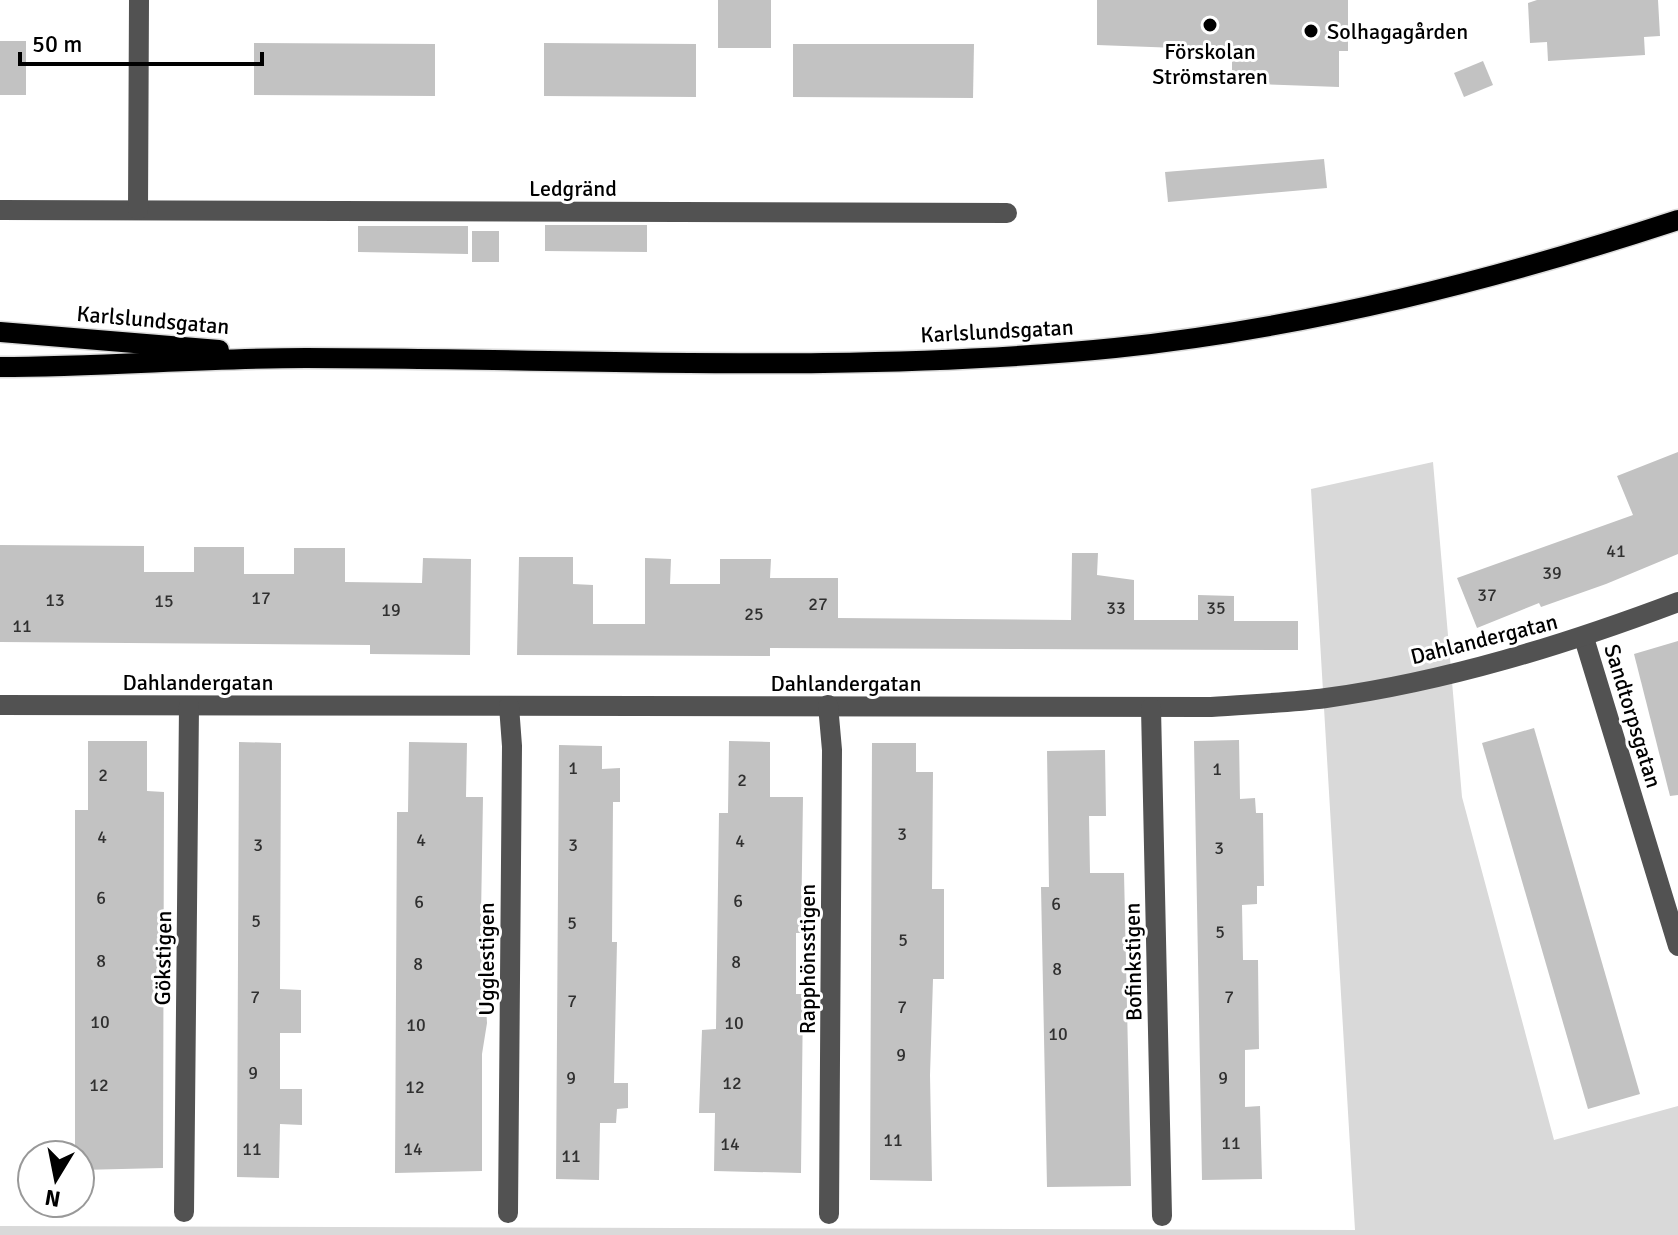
<svg xmlns="http://www.w3.org/2000/svg" width="1678" height="1235" font-family="Signika,sans-serif">
	<style>
		.green { fill: #d9d9d9 }
		.building { fill: #c2c2c2 }
		.lines { fill: none; stroke-linecap: round; stroke-linejoin: round }
		.major-casing { stroke: #dbdbdb; stroke-width: 23 }
		.minor { stroke: #525252; stroke-width: 20 }
		.major { stroke: #000; stroke-width: 20 }
		.poi-dot { fill: #000; stroke: #fff; stroke-width: 3 }
		.labels { text-anchor: middle; dominant-baseline: central; stroke-width: 6; stroke-linejoin: round; paint-order: stroke }
		.number-label { font-size: 18px; fill: #303030 }
		.poi-label { font-size: 22px; fill: #000; stroke: #fff; text-anchor: start }
		.street-label { font-size: 22px; fill: #000; stroke: #fff }
	</style>
	<rect width="100%" height="100%" fill="#fff"/>
	<path class="green" d="M1433 462 1462 797 1554 1140 1678 1106V1235H0V1226L1355 1230 1311 489Z"/>
	<g class="building">
		<rect x="718" y="0" width="53" height="48"/>
		<path d="M1097 0H1348V51H1339V87L1232 83V50L1097 45Z"/>
		<path d="M1537 0H1658L1660 36 1644 37 1645 55 1548 61 1547 42 1530 43 1528 3Z"/>
		<rect x="0" y="41" width="26" height="54"/>
		<path d="M254 43 435 44V96L254 95Z"/>
		<path d="M544 43 696 44V97L544 96Z"/>
		<path d="M793 44H974L973 98 793 97Z"/>
		<path d="M1483 61 1493 85 1464 97 1454 73Z"/>
		<path d="M1324 159 1327 188 1168 202 1165 172Z"/>
		<path d="M545 225H647V252L545 251Z"/>
		<path d="M358 226H468V254L358 252Z"/>
		<rect x="472" y="231" width="27" height="31"/>
		<path d="M1678 452V554L1606 584 1541 607 1539 603 1477 628 1457 578 1633 515 1617 476Z"/>
		<path d="M0 545 144 546V572H194V547H244V574H294V548H345V582L422 583 423 558 471 559 470 655 370 654V645L0 642Z"/>
		<path d="M1072 553H1098L1097 575 1134 580V620H1198V595L1234 596V621H1298V650L770 648V656L517 655 519 557H573V584L593 585V624H645V558L671 559 670 584H720V559H771L770 578H838V618L1071 620Z"/>
		<path d="M1678 641V795L1670 796 1634 654Z"/>
		<path d="M1534 728 1640 1094 1588 1109 1482 743Z"/>
		<path d="M1239 740 1240 799 1255 798 1256 813H1263L1264 886H1257V904L1242 905 1243 960H1258L1259 1049 1245 1050V1107L1260 1106 1262 1179 1202 1180 1194 741Z"/>
		<path d="M88 741H147V791L164 792 163 1168 80 1170V1155H75V810H88Z"/>
		<path d="M729 741 770 742V797H803L801 933H796V994H803L801 1173 714 1171 715 1113H699L702 1030 716 1029 719 813H728Z"/>
		<path d="M239 742 281 743 280 989 301 990V1033H280V1089H302V1125L280 1124 279 1178 237 1177Z"/>
		<path d="M409 742 467 743 466 797H483L481 916 487 1023 482 1054V1171L395 1173 397 812H408Z"/>
		<path d="M872 743H916V772H933L932 889H944V979H933L930 1075 932 1181 870 1180Z"/>
		<path d="M559 745 602 746V769L620 768V802H613L612 942H617L614 1083H628V1108L617 1109 616 1123H600L599 1180 556 1179Z"/>
		<path d="M1105 750 1106 816H1089L1090 873H1124L1131 1186 1047 1187 1041 887H1049L1047 751Z"/>
	</g>
	<g class="lines">
		<defs>
			<g id="major">
				<path d="M0 332 219 350"/>
				<path d="M0 367C102 367 204 358 306 358 575 358 847 375 1115 348 1307 328 1495 280 1678 220"/>
			</g>
		</defs>
		<use href="#major" class="major-casing"/>
		<g class="minor">
			<path d="M0 210 1007 213"/>
			<path d="M138 210 139 0"/>
			<path d="M1584 638 1678 946"/>
			<path d="M0 705 1211 707C1249 704 1288 703 1326 698 1448 681 1564 645 1678 602"/>
			<path d="M828 705 832 750 829 1214"/>
			<path d="M1151 708 1162 1216"/>
			<path d="M184 1212 189 706"/>
			<path d="M508 1213 512 746 509 706"/>
		</g>
		<use href="#major" class="major"/>
	</g>
	<g class="poi-dot">
		<circle cx="1210" cy="25" r="8"/>
		<circle cx="1311" cy="31" r="8"/>
	</g>
	<g class="labels">
		<g class="number-label">
			<text x="1616" y="551">41</text>
			<text x="1552" y="573">39</text>
			<text x="1487" y="595">37</text>
			<text x="261" y="598">17</text>
			<text x="55" y="600">13</text>
			<text x="164" y="601">15</text>
			<text x="818" y="604">27</text>
			<text x="1116" y="608">33</text>
			<text x="1216" y="608">35</text>
			<text x="391" y="610">19</text>
			<text x="754" y="614">25</text>
			<text x="22" y="626">11</text>
			<text x="573" y="768">1</text>
			<text x="1217" y="769">1</text>
			<text x="103" y="775">2</text>
			<text x="742" y="780">2</text>
			<text x="902" y="834">3</text>
			<text x="102" y="837">4</text>
			<text x="421" y="840">4</text>
			<text x="740" y="841">4</text>
			<text x="258" y="845">3</text>
			<text x="573" y="845">3</text>
			<text x="1219" y="848">3</text>
			<text x="101" y="898">6</text>
			<text x="738" y="901">6</text>
			<text x="419" y="902">6</text>
			<text x="1056" y="904">6</text>
			<text x="256" y="921">5</text>
			<text x="572" y="923">5</text>
			<text x="1220" y="932">5</text>
			<text x="903" y="940">5</text>
			<text x="101" y="961">8</text>
			<text x="736" y="962">8</text>
			<text x="418" y="964">8</text>
			<text x="1057" y="969">8</text>
			<text x="255" y="997">7</text>
			<text x="1229" y="997">7</text>
			<text x="572" y="1001">7</text>
			<text x="902" y="1007">7</text>
			<text x="100" y="1022">10</text>
			<text x="734" y="1023">10</text>
			<text x="416" y="1025">10</text>
			<text x="1058" y="1034">10</text>
			<text x="901" y="1055">9</text>
			<text x="253" y="1073">9</text>
			<text x="571" y="1078">9</text>
			<text x="1223" y="1078">9</text>
			<text x="732" y="1083">12</text>
			<text x="99" y="1085">12</text>
			<text x="415" y="1087">12</text>
			<text x="893" y="1140">11</text>
			<text x="1231" y="1143">11</text>
			<text x="730" y="1144">14</text>
			<text x="252" y="1149">11</text>
			<text x="413" y="1149">14</text>
			<text x="571" y="1156">11</text>
		</g>
		<g class="poi-label">
			<text x="1327" y="31">Solhagagården</text>
			<text x="1210" y="51" text-anchor="middle">Förskolan<tspan x="1210" dy="25">Strömstaren</tspan></text>
		</g>
		<g class="street-label">
			<text x="573" y="188">Ledgränd</text>
			<text transform="translate(153 320) rotate(5)">Karlslundsgatan</text>
			<text transform="translate(997 331) rotate(-3)">Karlslundsgatan</text>
			<text transform="translate(1484 639) rotate(-14)">Dahlandergatan</text>
			<text x="198" y="682">Dahlandergatan</text>
			<text x="846" y="683">Dahlandergatan</text>
			<text transform="translate(1633 716) rotate(73)">Sandtorpsgatan</text>
			<text transform="translate(163 958) rotate(-89)">Gökstigen</text>
			<text transform="translate(486 959) rotate(-90)">Ugglestigen</text>
			<text transform="translate(807 959) rotate(-90)">Rapphönsstigen</text>
			<text transform="translate(1133 962) rotate(-91)">Bofinkstigen</text>
		</g>
	</g>
	<g transform="translate(56 1179) rotate(190)"><circle r="38" fill="#ffffff" stroke="#999999" stroke-width="2"/>
	<path d="M0-6L14 30L0 20L-14 30Z" fill="#000000"/>
	<text y="-12" font-size="22" font-weight="bold" text-anchor="middle" fill="#000000">N</text>
	</g>
	<path d="M20 52v12h242v-12" fill="none" stroke="#000000" stroke-width="4"/>
	<text x="32" y="52" font-size="24" fill="#000000" stroke="#ffffff" stroke-width="6" paint-order="stroke">50 m</text>
</svg>
